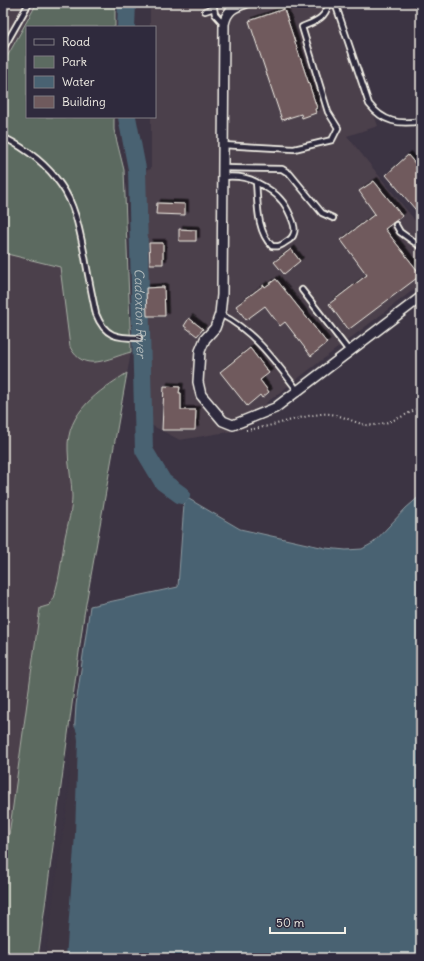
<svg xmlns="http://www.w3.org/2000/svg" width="424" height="961" font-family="Delius,sans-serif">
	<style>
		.built { fill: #4b3f4b }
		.green { fill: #5c6b61; stroke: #a8aea4 }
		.water { fill: #496272; stroke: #8d9ba1 }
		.pier { fill: #3c3443 }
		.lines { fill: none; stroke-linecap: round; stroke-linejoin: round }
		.river { stroke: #496272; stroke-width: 18 }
		.building { fill: #6f5a5d; stroke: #f4f1e8; filter: url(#shadow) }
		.service-casing { stroke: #f4f1e8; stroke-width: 8 }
		.minor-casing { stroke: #f4f1e8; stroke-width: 12 }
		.path { stroke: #f4f1e8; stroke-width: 2; stroke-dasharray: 1 3; stroke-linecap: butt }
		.service { stroke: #2f2a3d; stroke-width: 4.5 }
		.minor { stroke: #2f2a3d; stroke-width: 9 }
		.labels { text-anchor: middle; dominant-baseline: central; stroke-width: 4; stroke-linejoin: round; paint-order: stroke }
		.water-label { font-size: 13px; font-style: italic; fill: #b0b8b9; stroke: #2f2a3d }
	</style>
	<defs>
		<filter id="shadow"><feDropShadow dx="3.5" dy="-3.5" stdDeviation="0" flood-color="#0009"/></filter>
	</defs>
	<rect width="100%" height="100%" fill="#3c3443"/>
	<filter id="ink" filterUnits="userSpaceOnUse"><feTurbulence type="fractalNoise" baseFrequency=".025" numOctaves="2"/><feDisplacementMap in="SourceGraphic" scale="8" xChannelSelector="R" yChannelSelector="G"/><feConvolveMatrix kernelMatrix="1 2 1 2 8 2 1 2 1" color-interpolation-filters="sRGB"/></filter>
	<g filter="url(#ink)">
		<g class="built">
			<path d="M3 3H110L27 27V117H106L131 352 23 958H3Z"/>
			<path d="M150 3H342L339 10 340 18 378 126 347 136 421 228V284L266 403 273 415 239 430 180 440 145 422 147 352 145 301 144 171 151 169V117H155V27H150Z"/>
			<path d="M397 3H421V10Z"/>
		</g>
		<g class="green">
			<path d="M37 3H115V27H27V117H114V130L124 170 131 352C108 358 84 374 70 347L60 267 3 253V64Z"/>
			<path d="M127 373 84 615 38 958H3V879L40 608 50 605C60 584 61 561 65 537 68 523 72 510 72 496 72 481 68 465 68 450 66 412 99 391 127 373Z"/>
		</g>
		<path class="water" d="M421 495V958H47L70 801 76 705 90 606 178 587 184 504 189 499 240 529 325 548 346 550 362 549 373 543 406 508Z"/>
		<path class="pier" d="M74 725 77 733 78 740 75 834 66 958H45L58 862 68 800 70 756Z"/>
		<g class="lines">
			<g class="river">
				<path d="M126 27 127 3"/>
				<path id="s1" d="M127 117 137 169 144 450 163 482 181 495"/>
			</g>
		</g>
		<g class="building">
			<path d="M284 9 317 108 315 109 316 113 302 118 301 114 282 120 249 21Z"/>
			<path d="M408 155 421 171V216L386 175Z"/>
			<path d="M374 181 402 216 385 229 421 275 348 330 329 304 367 275 341 240 375 214 359 191Z"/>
			<path d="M157 203 185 204V215L156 214Z"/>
			<path d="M179 229 196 230V241H179Z"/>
			<path d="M149 243H163V264H150Z"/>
			<path d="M291 249 300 261 284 274 274 262Z"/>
			<path d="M276 279 327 343 311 356 285 322 280 326 265 306 246 320 236 306 264 285 265 287Z"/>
			<path d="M164 287 165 316H147L146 288Z"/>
			<path d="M189 318 203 329 197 336 184 326Z"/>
			<path d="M250 348 269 373 260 380 269 392 262 398 260 395 247 406 220 372Z"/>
			<path d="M164 386 180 387 179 393H181V410H196L195 430H162Z"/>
		</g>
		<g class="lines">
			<defs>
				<g id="service">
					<path d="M213 3 215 14 224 24"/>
					<path d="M335 3 369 104C383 122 399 125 421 121"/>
					<path d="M205 11 214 8"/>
					<path d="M3 49 29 3"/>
					<path d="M3 137C27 149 46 163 61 185 76 206 80 233 85 257 88 276 92 295 96 314 105 337 117 338 139 338"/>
					<path d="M223 145 294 149 332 140 338 128 328 112 302 27C316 21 325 19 329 3"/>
					<path d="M223 168 282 169 290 174 322 213 333 218"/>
					<path d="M223 177C234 176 245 176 256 182 264 186 275 192 281 200 286 205 297 226 294 233 293 237 290 240 286 242 281 246 278 247 272 246 256 231 258 202 256 182"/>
					<path d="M396 225 400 232 421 247"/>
					<path d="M302 290 349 351"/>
					<path d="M220 314C254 331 275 361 298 391"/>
				</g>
				<path id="minor" d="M246 3C234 7 227 10 224 24L222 295 220 314 215 328 205 339 200 351 198 382 201 395 223 421 233 425 275 408 421 297"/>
			</defs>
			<use href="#service" class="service-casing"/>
			<use href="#minor" class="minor-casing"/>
			<path class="path" d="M246 430C272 427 296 417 321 414 338 412 351 422 366 425 382 427 408 415 421 406"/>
			<use href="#service" class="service"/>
			<use href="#minor" class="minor"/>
		</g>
	</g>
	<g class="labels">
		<g class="water-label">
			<text stroke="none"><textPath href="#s1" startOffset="197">Cadoxton River</textPath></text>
		</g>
	</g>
	<rect width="424" height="961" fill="none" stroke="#2f2a3d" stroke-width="16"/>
	<rect x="8" y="8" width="408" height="945" fill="none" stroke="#f4f1e8" stroke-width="1.5" filter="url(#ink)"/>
	<rect x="26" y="26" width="130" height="92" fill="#2f2a3d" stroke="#7e7a81"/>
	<rect x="34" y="39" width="20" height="6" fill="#2f2a3d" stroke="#7e7a81"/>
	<text x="62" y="46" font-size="12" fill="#f4f1e8">Road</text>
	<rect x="34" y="56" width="20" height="12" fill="#5c6b61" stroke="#7e7a81"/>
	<text x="62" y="66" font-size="12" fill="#f4f1e8">Park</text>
	<rect x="34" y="76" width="20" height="12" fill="#496272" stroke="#7e7a81"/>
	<text x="62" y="86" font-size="12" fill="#f4f1e8">Water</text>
	<rect x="34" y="96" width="20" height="12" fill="#6f5a5d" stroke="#7e7a81"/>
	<text x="62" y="106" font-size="12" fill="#f4f1e8">Building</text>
	<path d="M270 927v6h75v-6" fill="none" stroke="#f4f1e8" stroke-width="2"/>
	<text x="276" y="927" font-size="12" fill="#f4f1e8" stroke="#2f2a3d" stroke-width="3" paint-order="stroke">50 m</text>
</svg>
